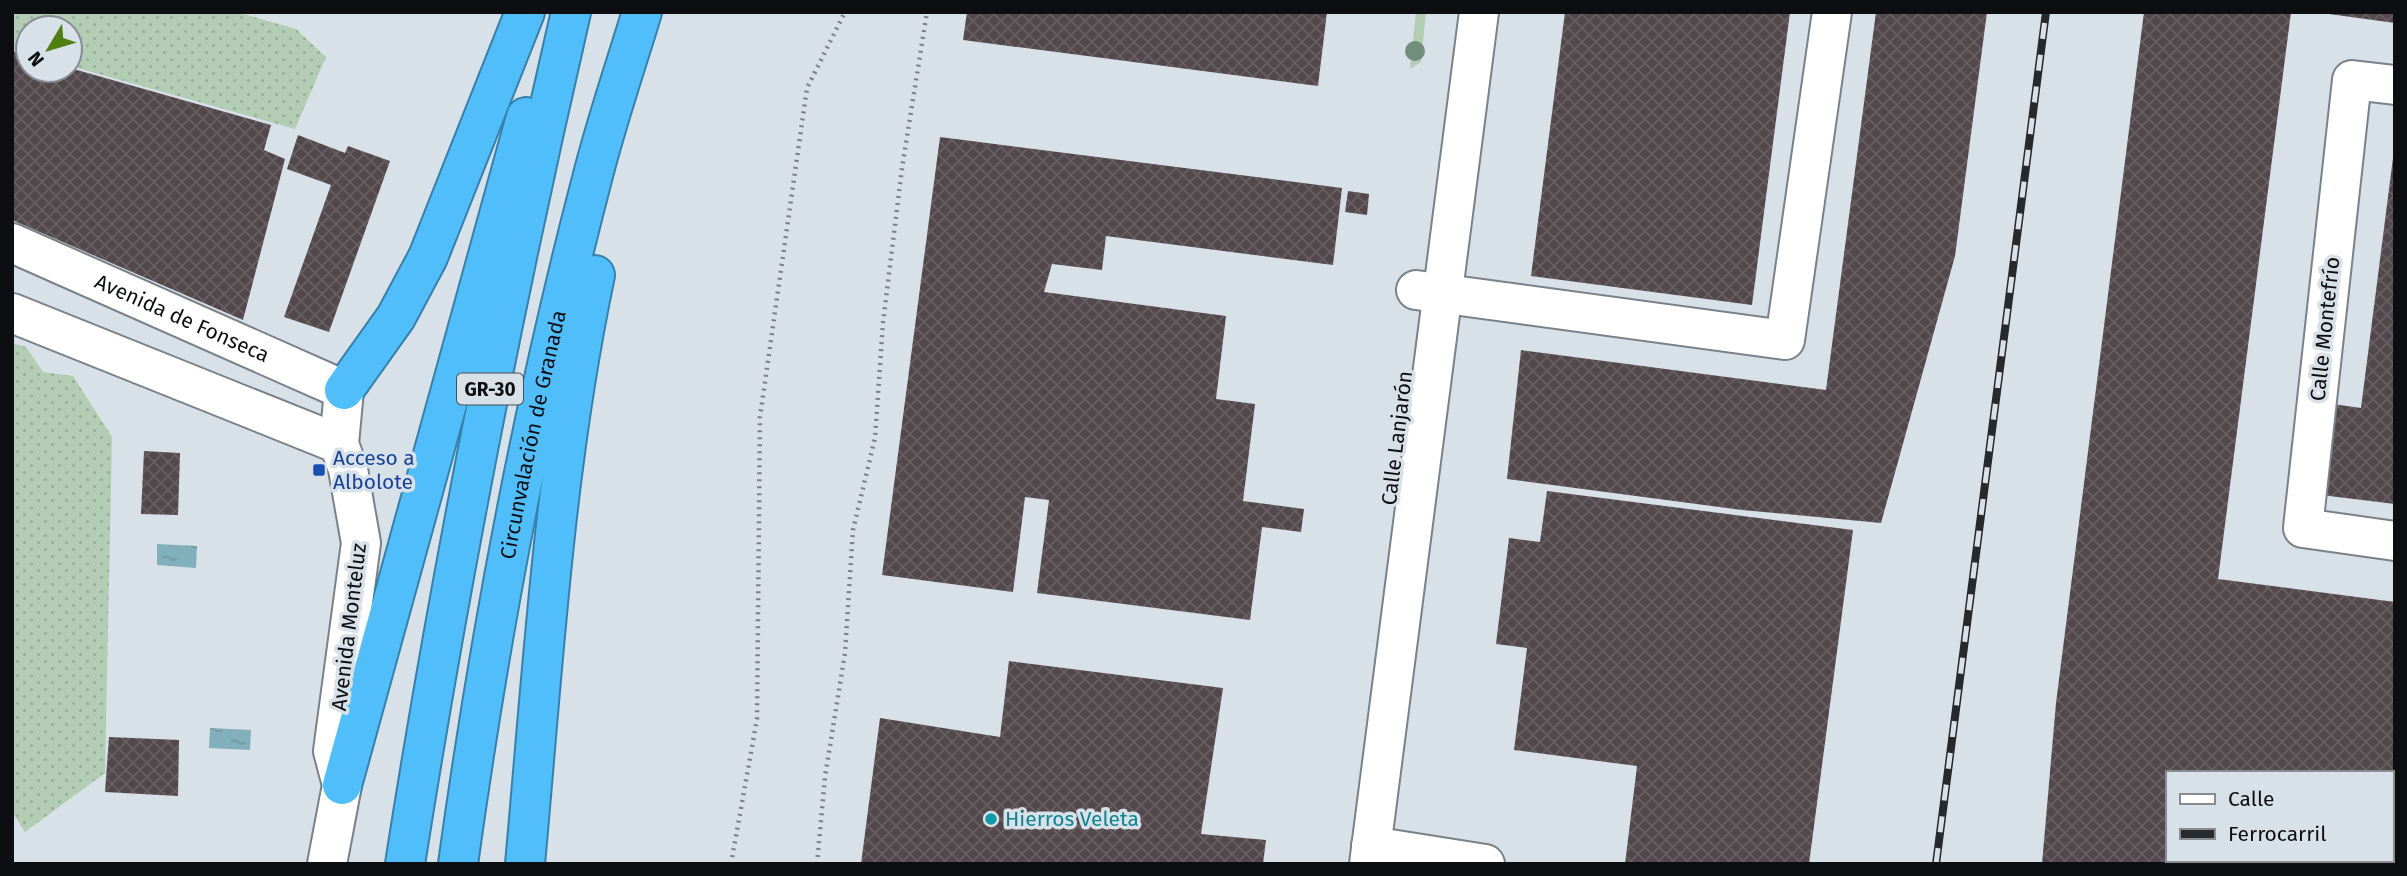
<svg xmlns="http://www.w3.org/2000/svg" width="2407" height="876" font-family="'Fira Sans',sans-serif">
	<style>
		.grass { fill: url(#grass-dots) }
		.garden { fill: #b3cdb5 }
		.water { fill: url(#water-ripples) }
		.building { fill: url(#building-cross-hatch); fill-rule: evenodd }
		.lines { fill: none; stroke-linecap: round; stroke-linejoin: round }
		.minor-casing { stroke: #798189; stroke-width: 42 }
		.highway-casing { stroke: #3880a9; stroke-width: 42 }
		.path { stroke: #7c8187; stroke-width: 4.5; stroke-dasharray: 2 5; stroke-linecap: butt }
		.minor { stroke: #fff; stroke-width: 38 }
		.highway { stroke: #50befb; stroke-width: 38 }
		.rail-casing { stroke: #26292d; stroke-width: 8 }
		.rail { stroke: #d8e0e8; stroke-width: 5; stroke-dasharray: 16; stroke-linecap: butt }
		.tree { fill: #718e7d }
		.transit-dot { fill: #1a4fb4; stroke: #d8e0e8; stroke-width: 2.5 }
		.culture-dot { fill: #0f9aa8; stroke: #d8e0e8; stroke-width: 2.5 }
		.labels { text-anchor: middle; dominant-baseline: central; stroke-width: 7; stroke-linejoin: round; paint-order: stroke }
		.shield { fill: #d8e0e8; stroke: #494d52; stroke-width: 2 }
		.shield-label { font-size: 19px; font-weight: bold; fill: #0c0e11 }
		.street-label { font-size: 21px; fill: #0c0e11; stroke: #d8e0e8 }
		.transit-label { font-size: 21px; fill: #164399; stroke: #d8e0e8; text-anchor: start }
		.culture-label { font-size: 21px; fill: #0d838f; stroke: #d8e0e8; text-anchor: start }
	</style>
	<defs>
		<pattern id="grass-dots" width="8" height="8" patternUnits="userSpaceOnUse" patternTransform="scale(1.75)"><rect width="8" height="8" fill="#b3cdb5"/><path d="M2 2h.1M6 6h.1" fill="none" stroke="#99af9b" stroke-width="1.8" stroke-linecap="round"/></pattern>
		<pattern id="water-ripples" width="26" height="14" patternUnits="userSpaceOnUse" patternTransform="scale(1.75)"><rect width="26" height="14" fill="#82afbc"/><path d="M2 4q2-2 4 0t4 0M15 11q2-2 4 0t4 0" fill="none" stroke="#6f95a1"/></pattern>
		<pattern id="building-cross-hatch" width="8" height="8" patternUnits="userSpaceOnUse" patternTransform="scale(1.75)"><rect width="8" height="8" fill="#53494d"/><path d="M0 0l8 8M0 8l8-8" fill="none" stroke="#675f62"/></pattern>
	</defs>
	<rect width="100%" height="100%" fill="#d8e0e8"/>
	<g class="grass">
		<path d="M12 12H237L296 29 326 57 295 129 70 66V28H28V54L12 50Z"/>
		<path d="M12 343 26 347 43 372 73 376 112 437 105 773 25 832 12 812Z"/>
	</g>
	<path class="garden" d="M1416 12H1426L1421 62 1410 69Z"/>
	<g class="water">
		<path d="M157 544 197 546 196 568 157 565Z"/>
		<path d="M210 728 251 730 250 750 209 748Z"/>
	</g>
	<g class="building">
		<path d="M967 12H1327L1318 86 963 40Z"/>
		<path d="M1565 12H1790L1752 305 1531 276Z"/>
		<path d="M1876 12H1987L1955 256 1881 523 1742 510 1507 479 1521 350 1826 390Z"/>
		<path d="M2144 12H2291L2218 579 2395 602V864H2042L2056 703ZM2167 773H2391V860H2167Z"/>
		<path d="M2329 12H2395V23L2329 14Z"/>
		<path d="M12 51 28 56V70L70 68 271 125 264 150 285 159 243 320 12 220Z"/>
		<path d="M298 135 345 153 348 146 390 161 329 332 284 317 331 185 287 169Z"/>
		<path d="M940 137 1342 188 1333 265 1106 236 1102 270 1052 264 1044 292 1226 316 1216 399 1255 404 1243 501 1304 509 1301 532 1262 527 1250 620 1037 593 1049 500 1025 497 1013 592 882 575Z"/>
		<path d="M2393 158H2395V504L2321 495 2333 404 2361 408Z"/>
		<path d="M1348 191 1369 194 1367 215 1345 212Z"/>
		<path d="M144 451 180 453 178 515 141 514Z"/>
		<path d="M1547 491 1853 530 1809 864H1625L1637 766 1514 750 1527 648 1496 644 1509 538 1540 542Z"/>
		<path d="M1009 661 1223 688 1201 834 1266 840 1263 864H861L880 718 1000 737Z"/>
		<path d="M109 737 179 740 178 796 105 792Z"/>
	</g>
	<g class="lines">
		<defs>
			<g id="minor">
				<path d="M2395 85 2352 80 2303 528 2395 541"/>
				<path id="s1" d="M12 243 344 390 339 444 348 469 361 543 333 751 342 785 327 864"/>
				<path d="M1416 290 1785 340 1832 12"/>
				<path d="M12 313 339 444"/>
				<path d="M1371 846 1485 864"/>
				<path d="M1369 864 1479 12"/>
			</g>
			<g id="highway">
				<path d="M344 390 396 317 428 257 525 12"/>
				<path d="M342 785 526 117"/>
				<path d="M405 864C450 578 506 294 571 12"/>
				<path id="s2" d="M458 864C490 633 533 404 592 179 606 123 625 68 642 12"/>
				<path d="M525 864C543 667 554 469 595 275"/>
			</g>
		</defs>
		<use href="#minor" class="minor-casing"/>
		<use href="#highway" class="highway-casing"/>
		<g class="path">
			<path d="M731 864 757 719 760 417 807 88 845 12"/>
			<path d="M817 864 825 777 845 653 853 530 875 438 883 323 902 168 927 12"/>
		</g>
		<use href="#minor" class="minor"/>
		<use href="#highway" class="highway"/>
		<defs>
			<path id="rail" d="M1936 864 2046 12"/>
		</defs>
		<use href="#rail" class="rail-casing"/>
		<use href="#rail" class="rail"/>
	</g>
	<circle class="tree" cx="1415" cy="51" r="10"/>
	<rect class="transit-dot" x="312" y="463" width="14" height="14" rx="3.5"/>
	<circle class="culture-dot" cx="991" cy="819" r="7"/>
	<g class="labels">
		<rect class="shield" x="457" y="373.5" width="66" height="31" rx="5"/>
		<g class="shield-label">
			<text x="490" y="389">GR-30</text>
		</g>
		<g class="street-label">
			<text stroke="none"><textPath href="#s1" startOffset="186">Avenida de Fonseca</textPath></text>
			<text transform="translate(2325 329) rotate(-84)">Calle Montefrío</text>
			<text stroke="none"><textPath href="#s2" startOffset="436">Circunvalación de Granada</textPath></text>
			<text transform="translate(1397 438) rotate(-83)">Calle Lanjarón</text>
			<text transform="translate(349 627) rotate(-83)">Avenida Monteluz</text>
		</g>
		<g class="transit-label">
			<text x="333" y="458">Acceso a<tspan x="333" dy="24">Albolote</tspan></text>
		</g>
		<g class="culture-label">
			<text x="1005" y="819">Hierros Veleta</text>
		</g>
	</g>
	<rect width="2407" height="876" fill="none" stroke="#0c0e11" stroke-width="28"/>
	<rect x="2166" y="771" width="228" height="91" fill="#d8e0e8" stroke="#868c92" stroke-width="2"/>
	<rect x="2180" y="794" width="35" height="10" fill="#ffffff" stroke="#868c92" stroke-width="2"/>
	<text x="2228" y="806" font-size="21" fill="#0c0e11">Calle</text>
	<rect x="2180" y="829" width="35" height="10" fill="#26292d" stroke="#868c92" stroke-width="2"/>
	<text x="2228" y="841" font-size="21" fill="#0c0e11">Ferrocarril</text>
	<g transform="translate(49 49) rotate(232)"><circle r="33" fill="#d8e0e8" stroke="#868c92" stroke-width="2"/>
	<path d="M0-5L12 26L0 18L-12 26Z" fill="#4d7f11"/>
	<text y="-10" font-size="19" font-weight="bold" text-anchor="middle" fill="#0c0e11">N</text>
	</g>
</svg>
